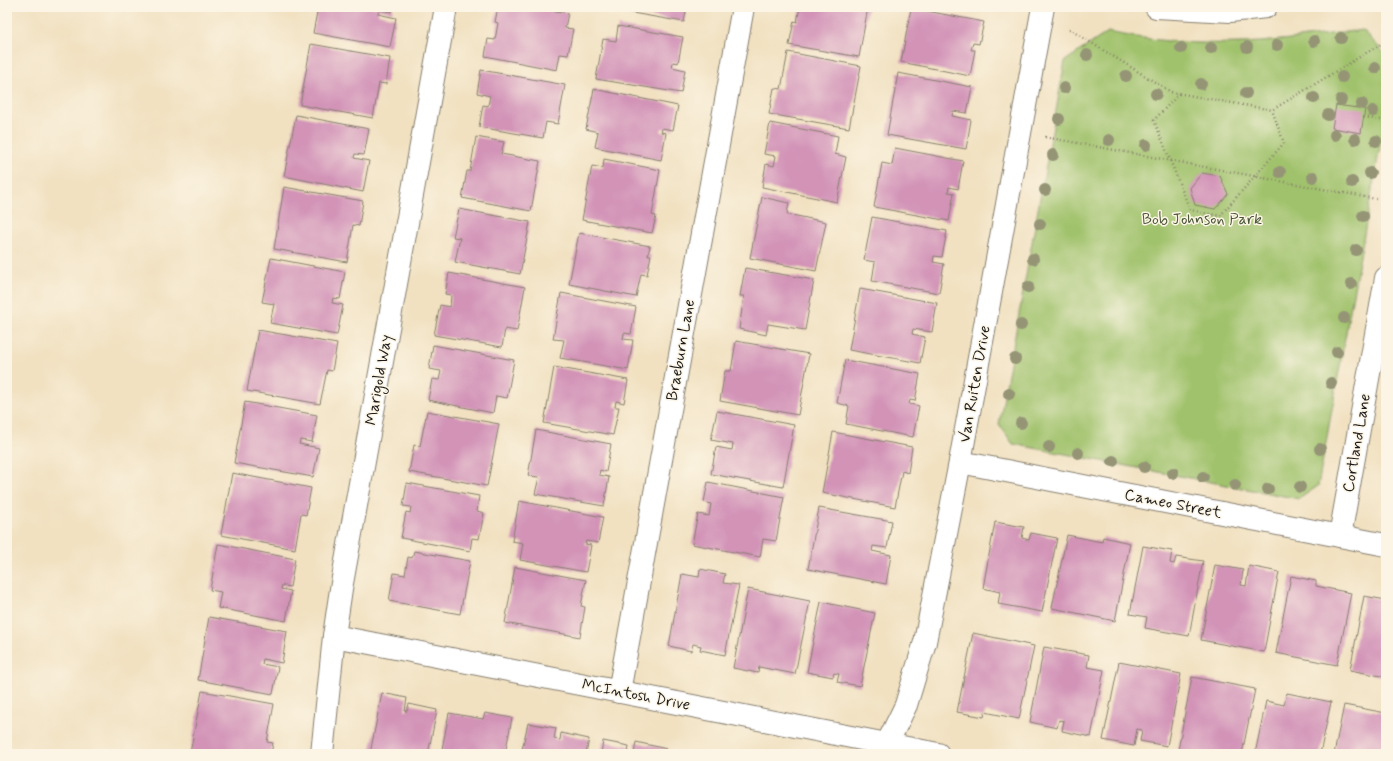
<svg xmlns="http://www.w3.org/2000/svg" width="1393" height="761" font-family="Mynerve,sans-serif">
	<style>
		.green { fill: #a0c26c; stroke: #5e6f44 }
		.building { fill: #d293b7 }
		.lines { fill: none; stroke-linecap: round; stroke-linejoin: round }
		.minor-casing { stroke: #867e6e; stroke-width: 24 }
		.path { stroke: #867e6e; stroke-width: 2.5; stroke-dasharray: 1 3; stroke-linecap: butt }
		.minor { stroke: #fff; stroke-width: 22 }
		.tree { fill: #959576 }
		.labels { text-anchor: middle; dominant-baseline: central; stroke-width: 3; stroke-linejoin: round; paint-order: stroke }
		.park-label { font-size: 16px; fill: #4a5638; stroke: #fcf5e5 }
		.street-label { font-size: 16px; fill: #1c1c1c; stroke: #fcf5e5 }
	</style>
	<rect width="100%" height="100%" fill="#fcf5e5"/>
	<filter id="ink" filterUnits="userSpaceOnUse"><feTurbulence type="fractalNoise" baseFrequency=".025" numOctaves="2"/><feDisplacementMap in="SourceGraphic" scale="8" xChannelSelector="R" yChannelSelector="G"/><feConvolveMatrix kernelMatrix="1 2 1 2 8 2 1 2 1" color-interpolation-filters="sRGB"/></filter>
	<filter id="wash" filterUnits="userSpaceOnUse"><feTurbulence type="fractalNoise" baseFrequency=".012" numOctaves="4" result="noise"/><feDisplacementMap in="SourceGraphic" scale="16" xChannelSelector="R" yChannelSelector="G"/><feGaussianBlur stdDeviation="0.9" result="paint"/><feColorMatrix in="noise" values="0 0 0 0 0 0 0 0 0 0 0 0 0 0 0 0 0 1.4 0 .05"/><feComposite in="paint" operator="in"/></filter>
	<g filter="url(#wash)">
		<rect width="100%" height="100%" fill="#f1e1c1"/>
		<path class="green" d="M1363 30 1386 55V114L1318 486 1299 499 1013 444 999 424 1065 61 1108 32C1162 43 1217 46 1272 41 1303 38 1333 33 1363 30Z"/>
		<g id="blocks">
			<g class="building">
				<path d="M318 7H393L392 12 379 10 378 14 396 18 390 47 313 33Z"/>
				<path d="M498 7H532L568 13 565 28 573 29 568 55 560 54 557 70 485 56 488 39 495 40 498 23 495 22Z"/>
				<path d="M616 7H687L684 22 615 10Z"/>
				<path d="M800 7H868L859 57 789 45 794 21 797 22Z"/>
				<path d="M911 8 984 22 979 44 973 43 971 50H975L970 76 901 62Z"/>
				<path d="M618 26 683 37 678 63 673 62 672 67 685 70 681 93 596 79 603 39 616 41Z"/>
				<path d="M311 44 390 58 386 84 379 83 373 118 300 105Z"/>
				<path d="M788 52 861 66 849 128 769 114 774 88 781 89Z"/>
				<path d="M481 70 565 85 558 124 546 122 543 138 479 127 483 105 488 106 490 96 477 93Z"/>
				<path d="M898 73 972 87 967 113 953 111 952 116 971 120 966 149 887 135Z"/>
				<path d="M594 89 678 106 673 130 662 128 661 132 666 133 661 160 595 147 598 132 586 129Z"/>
				<path d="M1336 105 1365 109 1361 133 1332 128Z"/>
				<path d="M296 115 369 129 364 155 355 154 354 158 369 161 363 192 284 176Z"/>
				<path d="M770 123 838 136 835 154 846 157 837 202 762 187 766 164 774 166 776 156 764 154Z"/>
				<path d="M476 137 504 142 501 154 540 161 531 211 462 198 467 171H470Z"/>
				<path d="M895 148 963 161 958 189 949 187 948 192 954 193 949 221 874 207 882 163 892 165Z"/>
				<path d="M604 159 660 170 652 215 656 216 652 233 582 220 592 166 603 168Z"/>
				<path d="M1202 173 1220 176 1228 194 1215 209 1195 205 1190 188Z"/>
				<path d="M284 187 363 201 359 226 353 225 347 262 274 249Z"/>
				<path d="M762 197 789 203 787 214 826 222 816 271 750 258Z"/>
				<path d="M459 209 530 222 520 274 455 262 460 238 453 237Z"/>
				<path d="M872 217 947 231 942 257 934 256 933 262 944 264 939 293 872 281 875 262 864 260Z"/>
				<path d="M579 233 650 246 648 255H651L647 275 641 274 636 297 569 284Z"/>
				<path d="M271 258 345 272 340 299 333 298 332 303 343 305 337 335 270 323 274 304 262 302Z"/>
				<path d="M745 268 814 280 805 330 768 324 766 335 739 329 744 296H740Z"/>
				<path d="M449 273 525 287 517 331 505 329 502 347 434 335 440 305 450 307 451 295 445 294Z"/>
				<path d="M860 289 937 303 932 332 913 329 912 334 925 337 920 363 849 350Z"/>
				<path d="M561 293 636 307 631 334 624 333 623 339 633 340 628 370 560 358 564 340 553 339Z"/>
				<path d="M258 330 337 344 332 371 327 370 320 404 247 391Z"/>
				<path d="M736 341 809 354 798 415 720 401 725 371H731Z"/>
				<path d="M433 345 514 360 507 398 496 396 493 413 428 400 432 379 439 380 441 371 429 369Z"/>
				<path d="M845 360 920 374 915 401 910 400 909 404 919 406 913 437 846 424 849 406 837 403Z"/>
				<path d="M554 367 628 380 624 403 616 401 615 407H619L613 435 544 423Z"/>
				<path d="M245 402 317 415 312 442 300 440 299 444 319 448 313 477 234 463Z"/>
				<path d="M427 411 499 424 487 486 409 472 414 445 420 446Z"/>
				<path d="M717 411 794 425 783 487 711 474 716 447 732 450 733 444 711 440Z"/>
				<path d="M536 430 611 444 606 472 600 470 599 475 609 477 604 506 535 494 539 477 528 476Z"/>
				<path d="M833 432 912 447 908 473 902 471 895 507 822 493Z"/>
				<path d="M232 473 311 488 306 515 301 514 295 549 221 535Z"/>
				<path d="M708 482 784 497 776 541 763 539 760 557 692 544 698 514 709 516 711 504 704 502Z"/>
				<path d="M407 483 479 496 477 511 484 513 479 539 472 538 470 551 401 538 406 512 410 513 411 507 403 506Z"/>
				<path d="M519 501 603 517 598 543 586 541 585 544 591 545 586 572 520 560 523 543 512 541Z"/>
				<path d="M819 508 892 521 887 548 873 546 872 551 891 555 886 584 808 569Z"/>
				<path d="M995 522 1024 527 1022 538 1029 540 1031 533 1057 538 1042 612 998 604 1000 592 983 588Z"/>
				<path d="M1067 535 1102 542 1103 537 1130 543 1115 621 1052 608Z"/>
				<path d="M218 544 295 559 290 587 282 585 281 589 291 591 286 621 218 608 221 592 210 590Z"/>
				<path d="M1143 546 1172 551 1170 563 1174 564 1176 557 1203 561 1189 636 1145 628 1147 617 1130 614Z"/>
				<path d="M414 551 470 561 460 614 389 601 394 573 405 575 408 557 412 558Z"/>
				<path d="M1215 565 1243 570 1241 585 1246 586 1249 566 1279 572 1264 652 1201 640Z"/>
				<path d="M515 567 586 580 581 606 585 607 580 637 505 623Z"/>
				<path d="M700 569 725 574 723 583 739 585 725 655 700 650 701 646 693 644 691 651 669 646 682 574 699 577Z"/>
				<path d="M1291 576 1316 581V586L1351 593 1337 665 1276 653Z"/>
				<path d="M748 589 810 601 795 674 759 667 758 673 733 668Z"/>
				<path d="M1364 596 1386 600V677L1350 670Z"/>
				<path d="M821 602 875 613 860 686 837 682 839 674 834 673 833 677 807 672Z"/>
				<path d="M209 617 287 631 282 663 263 659 262 664 278 667 273 694 198 680Z"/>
				<path d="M973 633 1034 646 1019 719 985 712 984 717 957 712Z"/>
				<path d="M1044 647 1089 655 1087 667 1104 670 1091 737 1062 731 1064 721 1059 720 1057 728 1030 722Z"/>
				<path d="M1119 662 1181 674 1167 746 1140 741 1142 730 1137 729 1134 746 1103 740Z"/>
				<path d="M1192 677 1255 689 1242 754H1200L1178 750Z"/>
				<path d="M202 691 274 704 267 742 273 743 271 754 190 753Z"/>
				<path d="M382 693 407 698 405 711H407L409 704 437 710 428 754H370Z"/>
				<path d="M1287 693 1331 702 1320 754H1255L1266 701 1284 705Z"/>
				<path d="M1344 705 1386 713V754H1334Z"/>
				<path d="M449 713 483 719 485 713 512 718 505 754H441Z"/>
				<path d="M528 723 556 728 554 739 560 740 561 733 589 739 586 754H521Z"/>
				<path d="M603 741 629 746 628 752 633 754H601Z"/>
				<path d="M636 742 667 749 666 754H634Z"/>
			</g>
		</g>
	</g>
	<g filter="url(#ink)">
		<use href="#blocks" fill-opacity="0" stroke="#867e6e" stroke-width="1"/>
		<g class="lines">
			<defs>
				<g id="minor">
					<path d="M1156 7 1230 11 1266 7"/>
					<path d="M960 462 1386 545"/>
					<path d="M1340 536 1386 278"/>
					<path d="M334 636 938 754"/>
					<path d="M619 692 743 7"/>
					<path d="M322 754 334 636 341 589 446 7"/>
					<path d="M882 754 906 705 925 642 960 462 1043 7"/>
				</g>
			</defs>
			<use href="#minor" class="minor-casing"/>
			<g class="path">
				<path d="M1069 29 1171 92 1272 110 1386 41"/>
				<path d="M1179 94 1154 120 1190 210 1220 216 1284 143 1272 110"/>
				<path d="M1364 117 1386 121"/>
				<path d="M1045 137 1376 199"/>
			</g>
			<use href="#minor" class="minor"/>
		</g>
		<g class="tree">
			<circle cx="1341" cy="38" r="6"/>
			<circle cx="1314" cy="41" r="6"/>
			<circle cx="1277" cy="45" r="6"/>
			<circle cx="1247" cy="47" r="6"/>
			<circle cx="1181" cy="48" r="6"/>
			<circle cx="1211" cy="48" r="6"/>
			<circle cx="1087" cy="55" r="6"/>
			<circle cx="1375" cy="68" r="6"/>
			<circle cx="1126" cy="76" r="6"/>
			<circle cx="1342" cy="77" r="6"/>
			<circle cx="1201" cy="84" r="6"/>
			<circle cx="1064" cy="88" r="6"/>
			<circle cx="1246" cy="93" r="6"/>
			<circle cx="1156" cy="94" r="6"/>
			<circle cx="1314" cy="98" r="6"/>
			<circle cx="1341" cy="100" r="6"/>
			<circle cx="1362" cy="104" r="6"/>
			<circle cx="1373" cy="111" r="6"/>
			<circle cx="1328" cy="115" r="6"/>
			<circle cx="1059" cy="119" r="6"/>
			<circle cx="1335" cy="135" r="6"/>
			<circle cx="1355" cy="139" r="6"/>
			<circle cx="1109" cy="140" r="6"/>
			<circle cx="1376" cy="141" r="6"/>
			<circle cx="1146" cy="145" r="6"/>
			<circle cx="1053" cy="155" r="6"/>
			<circle cx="1280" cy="172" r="6"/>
			<circle cx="1370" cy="173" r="6"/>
			<circle cx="1313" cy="177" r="6"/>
			<circle cx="1352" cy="182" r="6"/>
			<circle cx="1045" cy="190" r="6"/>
			<circle cx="1363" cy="216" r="6"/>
			<circle cx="1040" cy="224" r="6"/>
			<circle cx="1356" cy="250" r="6"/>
			<circle cx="1033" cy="259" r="6"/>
			<circle cx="1351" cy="284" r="6"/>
			<circle cx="1028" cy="287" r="6"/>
			<circle cx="1344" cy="318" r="6"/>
			<circle cx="1021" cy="325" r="6"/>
			<circle cx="1337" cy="352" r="6"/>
			<circle cx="1015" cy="359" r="6"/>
			<circle cx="1331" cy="383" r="6"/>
			<circle cx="1009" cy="394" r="6"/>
			<circle cx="1021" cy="423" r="6"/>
			<circle cx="1049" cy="447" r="6"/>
			<circle cx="1320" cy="449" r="6"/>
			<circle cx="1078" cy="453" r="6"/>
			<circle cx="1113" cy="461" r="6"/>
			<circle cx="1144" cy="467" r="6"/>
			<circle cx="1173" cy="473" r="6"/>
			<circle cx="1203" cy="477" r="6"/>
			<circle cx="1235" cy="485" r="6"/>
			<circle cx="1300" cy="487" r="6"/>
			<circle cx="1268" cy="489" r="6"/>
		</g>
	</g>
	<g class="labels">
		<g class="park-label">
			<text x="1202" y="219">Bob Johnson Park</text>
		</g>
		<g class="street-label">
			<text transform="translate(681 350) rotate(-80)">Braeburn Lane</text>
			<text transform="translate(379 380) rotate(-80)">Marigold Way</text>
			<text transform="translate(975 384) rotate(-80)">Van Ruiten Drive</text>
			<text transform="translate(1357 443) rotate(-80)">Cortland Lane</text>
			<text transform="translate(1173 504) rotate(11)">Cameo Street</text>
			<text transform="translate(636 695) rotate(11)">McIntosh Drive</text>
		</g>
	</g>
	<rect width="1393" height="761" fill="none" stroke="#fcf5e5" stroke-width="24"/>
</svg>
